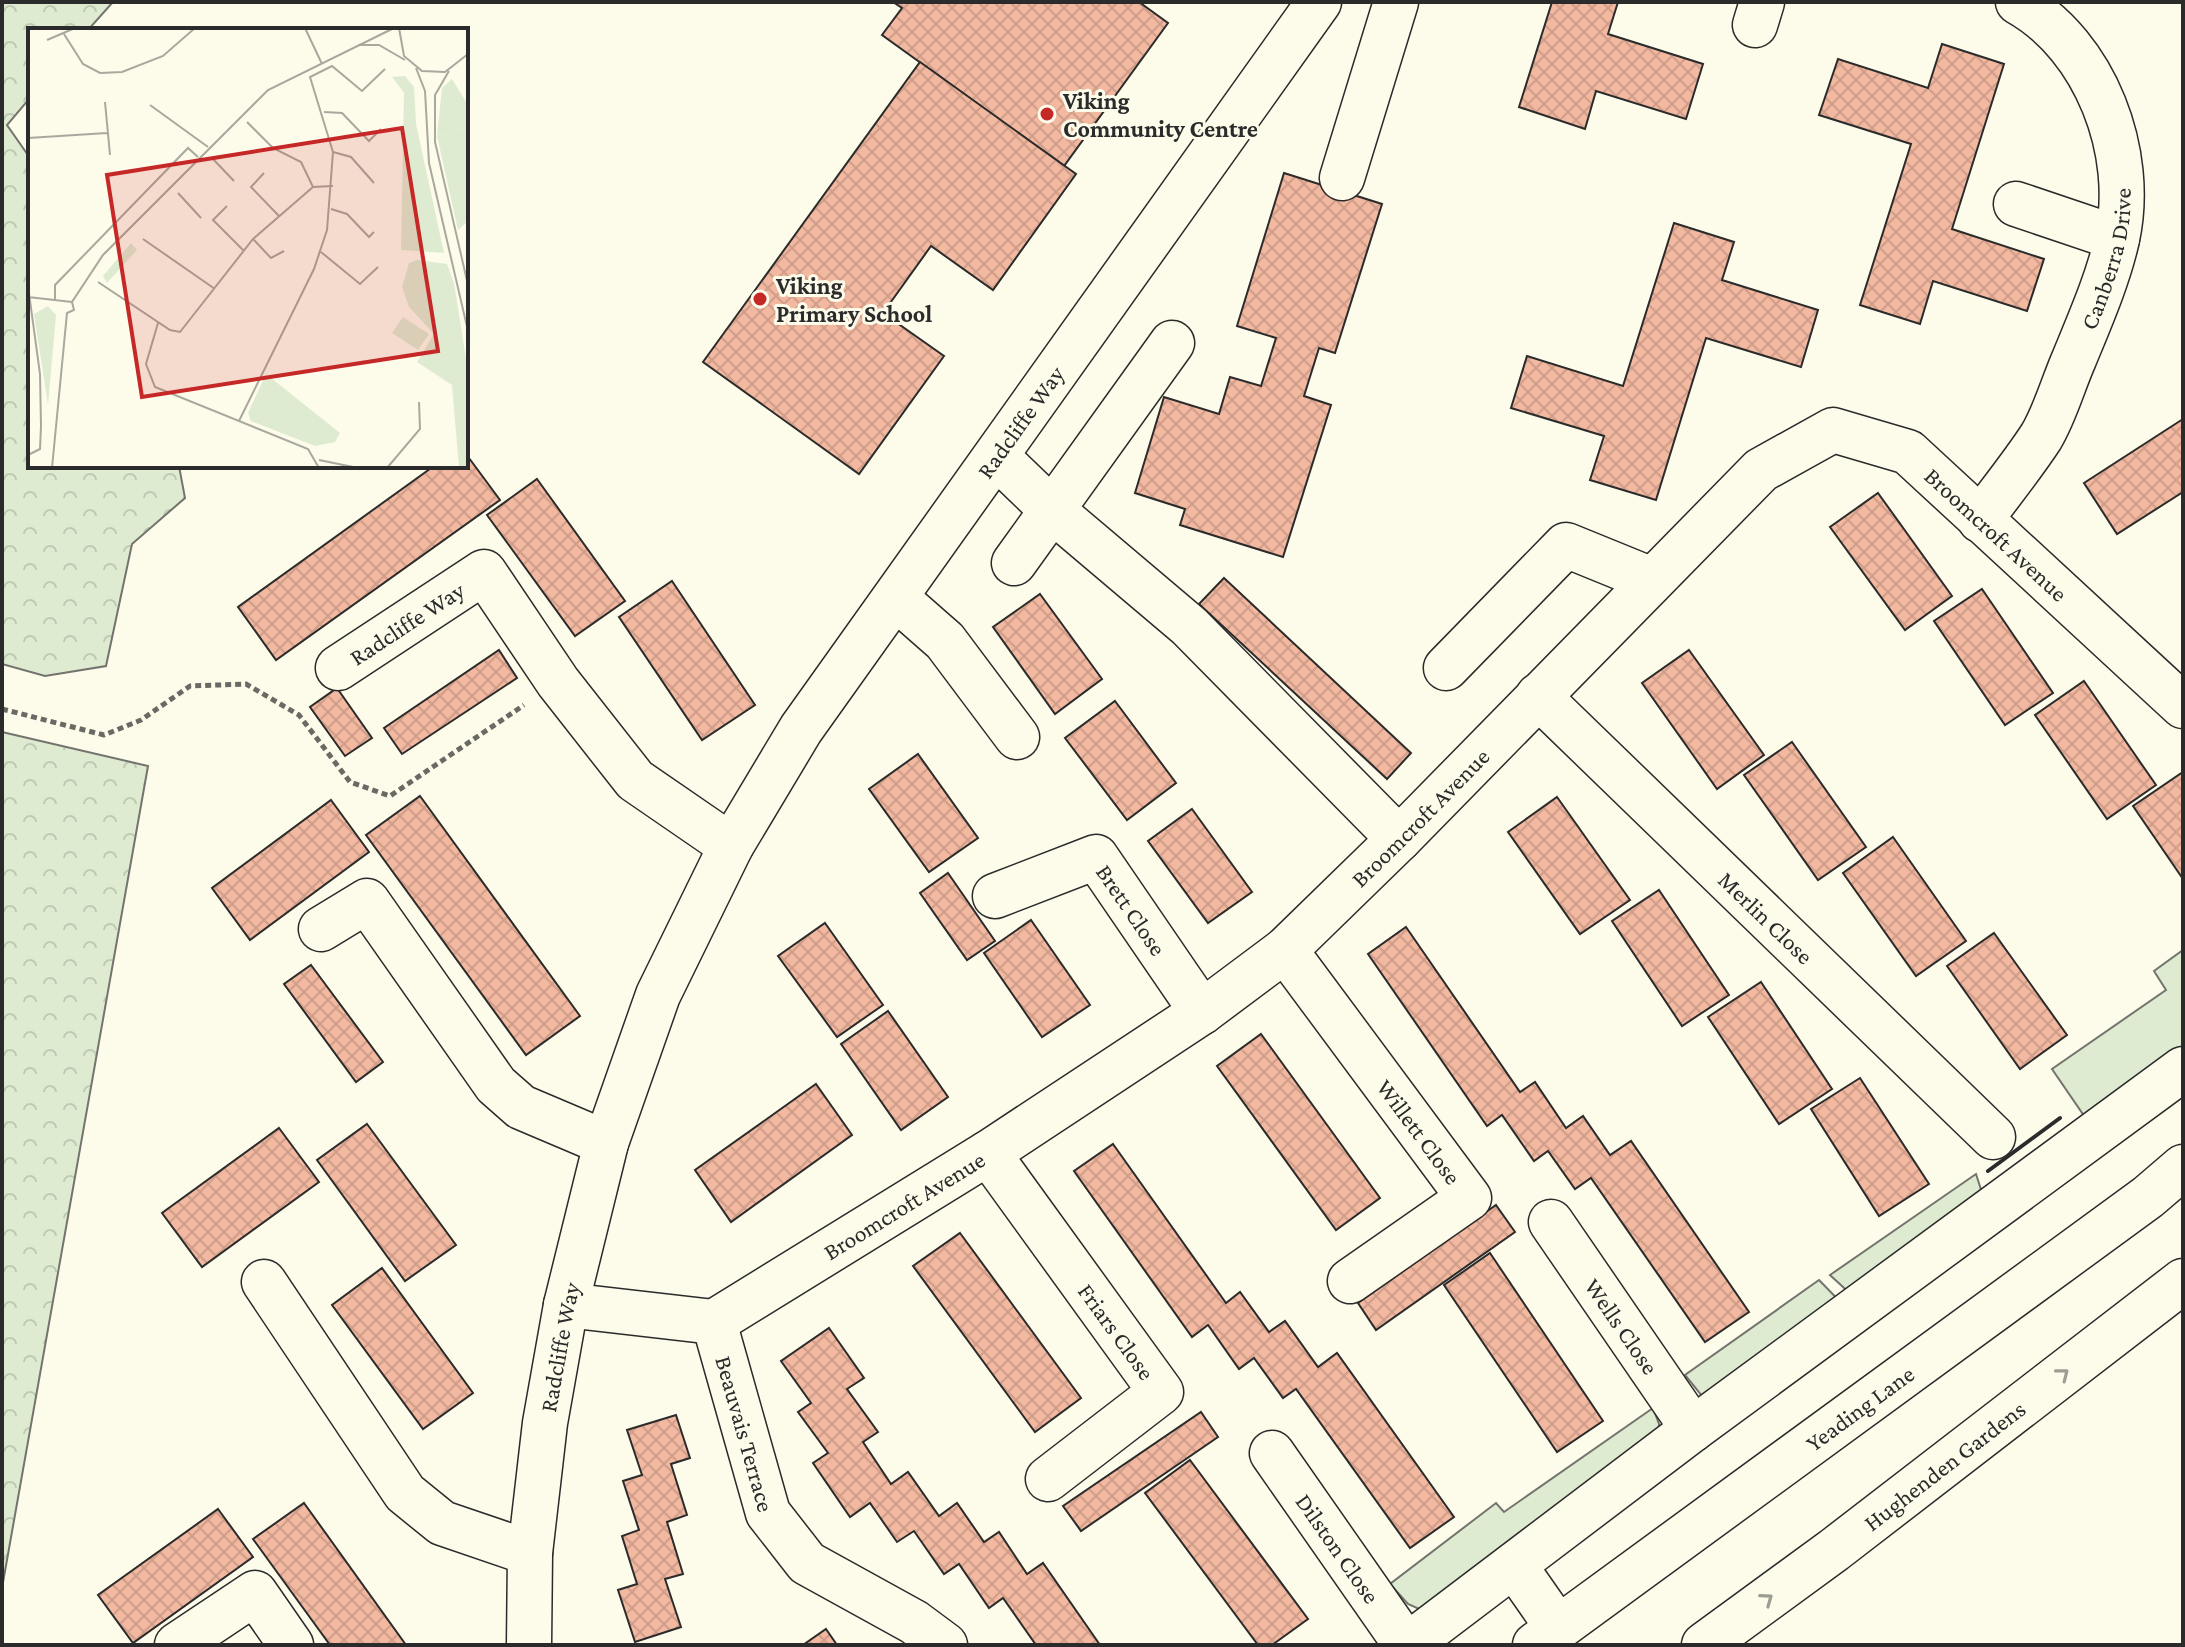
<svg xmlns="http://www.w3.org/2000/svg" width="2185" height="1647" font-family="'Crimson Pro',serif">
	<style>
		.grass { fill: #deebd1; stroke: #74746e; stroke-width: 2 }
		.forest { fill: url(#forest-crowns); stroke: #74746e; stroke-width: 2 }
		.building { fill: url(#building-cross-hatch); stroke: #2b2b2b; stroke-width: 2 }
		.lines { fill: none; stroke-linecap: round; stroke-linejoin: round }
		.minor-casing { stroke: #2b2b2b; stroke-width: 47 }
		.path { stroke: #6a6964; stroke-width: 5; stroke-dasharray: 6 4; stroke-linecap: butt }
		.minor { stroke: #fdfbea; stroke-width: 44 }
		.wall { stroke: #2b2b2b; stroke-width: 4 }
		.oneway { stroke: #9e9d94 }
		.poi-dot { fill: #c62828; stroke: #fdfbea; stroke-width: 3 }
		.labels { text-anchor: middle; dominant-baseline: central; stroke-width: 6; stroke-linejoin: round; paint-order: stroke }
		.poi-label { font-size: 24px; font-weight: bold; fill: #2b2b2b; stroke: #fdfbea; text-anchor: start }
		.street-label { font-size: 24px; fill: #2b2b2b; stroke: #fdfbea }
		.inset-road { fill: none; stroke: #a9a89e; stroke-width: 2 }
		.view { fill: #c62828; fill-opacity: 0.15; stroke: #c62828; stroke-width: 4 }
		.inset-edge { fill: none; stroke: #2b2b2b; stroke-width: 4 }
	</style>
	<defs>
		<pattern id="forest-crowns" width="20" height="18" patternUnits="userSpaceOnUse" patternTransform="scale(2)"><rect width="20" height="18" fill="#deebd1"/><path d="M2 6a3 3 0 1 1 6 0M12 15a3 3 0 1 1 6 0" fill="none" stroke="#bfcab4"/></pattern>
		<pattern id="building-cross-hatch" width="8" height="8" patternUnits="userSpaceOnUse" patternTransform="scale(2)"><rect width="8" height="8" fill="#f2b8a0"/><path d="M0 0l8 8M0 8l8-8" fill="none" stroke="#d09e8a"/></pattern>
	</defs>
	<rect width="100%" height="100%" fill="#fdfbea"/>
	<g class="grass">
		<path d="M2183 950V1058L2089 1123 2052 1069 2166 990 2154 971Z"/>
		<path d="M1976 1174 1985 1202 1855 1298 1830 1275Z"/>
		<path d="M1819 1280 1854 1316 1702 1396 1685 1375Z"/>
		<path d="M1653 1408 1659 1424 1658 1442 1426 1612 1408 1604 1390 1584 1496 1503 1504 1512Z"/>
	</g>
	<g class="forest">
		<path d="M2 2H113L88 30H30V98L7 125 30 158V466H179L185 498 132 544 106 666 45 676 2 664Z"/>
		<path d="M2 732 148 766 2 1588Z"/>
	</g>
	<g class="building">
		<path d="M893 2H1139L1168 23 1064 166 882 35 902 8Z"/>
		<path d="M1552 2H1618L1608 34 1703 64 1686 119 1596 91 1585 129 1519 107Z"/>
		<path d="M1942 44 2004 64 1952 229 2044 259 2027 311 1933 281 1920 324 1860 305 1911 144 1819 115 1838 59 1928 88Z"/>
		<path d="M920 62 1076 174 993 290 931 246 883 313 944 356 859 474 703 362Z"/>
		<path d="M1284 173 1382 204 1335 353 1319 348 1304 396 1331 405 1283 557 1180 525 1185 509 1135 493 1164 397 1219 414 1230 377 1261 386 1276 338 1237 326Z"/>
		<path d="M1674 223 1734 242 1722 280 1818 310 1801 367 1706 338 1656 500 1590 480 1604 436 1511 408 1527 356 1623 386Z"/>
		<path d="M2183 419V492L2117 534 2084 483Z"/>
		<path d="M466 454 500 500 276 660 238 607 434 466H466Z"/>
		<path d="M537 479 625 601 575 636 487 515Z"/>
		<path d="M1878 493 1952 596 1905 630 1830 527Z"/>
		<path d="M1224 578 1411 753 1387 779 1199 604Z"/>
		<path d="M672 581 755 705 702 740 619 617Z"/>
		<path d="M1982 589 2053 693 2005 725 1934 621Z"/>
		<path d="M1040 594 1102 679 1055 714 993 627Z"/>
		<path d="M499 650 517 678 402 754 384 728Z"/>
		<path d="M1689 650 1764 755 1717 789 1642 683Z"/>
		<path d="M2084 681 2156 785 2107 819 2035 715Z"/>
		<path d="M337 688 372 738 345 756 310 707Z"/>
		<path d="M1115 701 1176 783 1127 820 1065 738Z"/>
		<path d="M1792 742 1866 847 1818 880 1744 775Z"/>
		<path d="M918 754 978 838 929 872 869 789Z"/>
		<path d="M2183 772V879L2133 806Z"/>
		<path d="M420 796 580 1016 526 1055 366 835Z"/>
		<path d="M1557 797 1630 900 1580 934 1508 832Z"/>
		<path d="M331 800 369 852 250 940 212 888Z"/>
		<path d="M1192 809 1252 892 1208 923 1148 841Z"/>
		<path d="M1893 837 1966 941 1916 976 1843 873Z"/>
		<path d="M948 873 995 941 967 960 920 893Z"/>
		<path d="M1659 890 1729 995 1682 1026 1612 921Z"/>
		<path d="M1031 920 1090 1005 1042 1037 984 953Z"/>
		<path d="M825 923 883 1005 837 1037 778 956Z"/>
		<path d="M1406 927 1520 1092 1535 1082 1566 1128 1583 1116 1610 1155 1631 1141 1749 1312 1705 1342 1591 1178 1575 1189 1548 1151 1534 1161 1502 1115 1487 1126 1368 954Z"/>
		<path d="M1994 933 2067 1035 2020 1069 1947 966Z"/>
		<path d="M311 965 383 1062 356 1082 284 984Z"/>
		<path d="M1761 982 1832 1089 1779 1124 1708 1017Z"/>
		<path d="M888 1011 948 1097 901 1130 841 1044Z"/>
		<path d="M1261 1034 1380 1198 1336 1230 1217 1066Z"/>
		<path d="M1860 1078 1929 1184 1879 1216 1811 1109Z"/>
		<path d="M816 1084 852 1135 731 1222 695 1170Z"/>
		<path d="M367 1124 456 1245 405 1281 317 1160Z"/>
		<path d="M279 1128 319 1182 202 1267 162 1213Z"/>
		<path d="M1113 1144 1226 1303 1240 1292 1269 1332 1285 1321 1318 1367 1337 1353 1454 1517 1410 1548 1296 1389 1283 1398 1254 1358 1239 1369 1208 1325 1192 1337 1074 1171Z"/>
		<path d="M1496 1205 1515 1232 1376 1330 1358 1303Z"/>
		<path d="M960 1233 1081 1398 1035 1432 913 1266Z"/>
		<path d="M1490 1253 1603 1421 1557 1452 1444 1285Z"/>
		<path d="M382 1268 473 1393 423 1429 332 1305Z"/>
		<path d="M829 1328 864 1378 847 1389 878 1432 863 1442 891 1484 908 1472 939 1516 957 1503 984 1542 999 1532 1027 1574 1043 1563 1100 1645H1036L1003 1598 989 1608 959 1564 944 1574 914 1531 897 1542 870 1503 850 1517 813 1463 828 1453 798 1412 811 1403 781 1361Z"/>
		<path d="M1201 1412 1218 1437 1081 1531 1063 1506Z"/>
		<path d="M676 1415 690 1458 671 1464 687 1515 667 1522 683 1574 665 1579 681 1627 635 1642 618 1590 637 1584 622 1536 639 1530 623 1481 642 1475 627 1430Z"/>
		<path d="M1190 1460 1308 1619 1272 1645H1258L1145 1493Z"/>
		<path d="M304 1503 406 1645H330L253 1539Z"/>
		<path d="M218 1509 253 1557 133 1643 98 1595Z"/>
		<path d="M826 1629 837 1645H803Z"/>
	</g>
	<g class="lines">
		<defs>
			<g id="minor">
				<path d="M1755 25 1762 2"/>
				<path d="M1342 178 1396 2"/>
				<path d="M2016 204 2117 238"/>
				<path d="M997 457 1052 510 1189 626 1399 839"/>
				<path id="s1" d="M1980 520C2000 493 2022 466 2041 437 2055 414 2063 384 2074 359 2090 320 2108 279 2117 239 2136 153 2096 46 2018 2"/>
				<path d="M1014 563 1172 343"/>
				<path d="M896 598 945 641 1017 737"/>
				<path id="s2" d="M338 668 484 572 558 682 635 780 731 846"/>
				<path d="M1446 668 1566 545 1652 580"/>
				<path id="s3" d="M1538 696 1993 1137"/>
				<path id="s4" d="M995 896 1096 857 1202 1012"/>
				<path d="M321 929 367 901 496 1085 521 1107 606 1143"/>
				<path id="s5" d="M1285 950 1469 1198 1350 1281"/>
				<path id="s6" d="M988 1153 1161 1392 1048 1479"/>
				<path id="s7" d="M1551 1222 1693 1429"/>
				<path d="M264 1282 405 1493 442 1523 530 1553"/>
				<path id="s8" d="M566 1305 714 1322 988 1153 1202 1012 1285 950 1399 839 1761 470 1833 430 1908 452 2183 706"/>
				<path id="s9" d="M714 1322 768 1513 807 1563 914 1622 945 1645"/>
				<path id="s10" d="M1272 1453 1406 1645"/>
				<path d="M1514 1565 1558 1628"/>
				<path d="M177 1645 255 1593 291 1645"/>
				<path id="s11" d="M529 1645 530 1553 545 1423 566 1305 606 1143 658 995 731 846 801 729 1319 2"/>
				<path d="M1408 1645 1693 1429 2183 1069"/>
				<path id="s12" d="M1535 1645 2148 1197 2183 1167"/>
				<path id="s13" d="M1704 1645 1834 1550 2183 1281"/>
			</g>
		</defs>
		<use href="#minor" class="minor-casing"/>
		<path class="path" d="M2 709 104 735 141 720 190 686 246 684 299 715 350 782 390 796 524 705"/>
		<use href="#minor" class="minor"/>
		<path class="wall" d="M1988 1171 2060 1118"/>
	</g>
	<defs><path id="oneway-chevron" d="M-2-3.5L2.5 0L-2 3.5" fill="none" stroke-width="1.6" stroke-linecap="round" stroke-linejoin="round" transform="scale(2)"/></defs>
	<g class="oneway">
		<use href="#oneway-chevron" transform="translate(2063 1374) rotate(-38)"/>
		<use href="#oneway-chevron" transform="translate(1767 1599) rotate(-36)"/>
	</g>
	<g class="poi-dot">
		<circle cx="1047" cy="114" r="8"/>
		<circle cx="760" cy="299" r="8"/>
	</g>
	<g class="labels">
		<g class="poi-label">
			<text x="1063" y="100">Viking<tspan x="1063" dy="28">Community Centre</tspan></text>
			<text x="776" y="285">Viking<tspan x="776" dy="28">Primary School</tspan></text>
		</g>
		<g class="street-label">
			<text stroke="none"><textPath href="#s1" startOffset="294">Canberra Drive</textPath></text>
			<text stroke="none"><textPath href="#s11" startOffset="1346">Radcliffe Way</textPath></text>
			<text stroke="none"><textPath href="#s8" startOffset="1788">Broomcroft Avenue</textPath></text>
			<text stroke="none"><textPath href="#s2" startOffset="82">Radcliffe Way</textPath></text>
			<text stroke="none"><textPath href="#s8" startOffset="1020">Broomcroft Avenue</textPath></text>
			<text stroke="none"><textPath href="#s4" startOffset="172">Brett Close</textPath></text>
			<text stroke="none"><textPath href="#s3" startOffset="318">Merlin Close</textPath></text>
			<text stroke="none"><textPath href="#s5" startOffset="226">Willett Close</textPath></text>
			<text stroke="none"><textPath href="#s8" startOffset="372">Broomcroft Avenue</textPath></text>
			<text stroke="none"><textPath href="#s7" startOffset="126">Wells Close</textPath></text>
			<text stroke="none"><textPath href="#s6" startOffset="220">Friars Close</textPath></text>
			<text stroke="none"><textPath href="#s11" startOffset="300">Radcliffe Way</textPath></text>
			<text stroke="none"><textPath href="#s12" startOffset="402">Yeading Lane</textPath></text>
			<text stroke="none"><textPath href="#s9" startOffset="116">Beauvais Terrace</textPath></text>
			<text stroke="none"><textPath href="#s13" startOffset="300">Hughenden Gardens</textPath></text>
			<text stroke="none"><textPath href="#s10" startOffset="116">Dilston Close</textPath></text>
		</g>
	</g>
	<g transform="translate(28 28)">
		<rect width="440" height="440" fill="#fdfbea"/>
		<path d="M440 98V193L430 202 409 108ZM103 215 109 222 79 255 75 248ZM20 278 28 287 20 377 6 286ZM375 289 401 306 390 322 364 305Z" fill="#deebd1"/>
		<path d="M377 48 386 59 388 96 416 225 373 222 376 65 364 49ZM424 51 440 77V98L409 108 414 60ZM389 232 419 236 426 255 440 343V440H431L424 357 389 334 406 306 381 279 374 259 381 235ZM238 346 312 405 307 414 287 418 223 393 220 385Z" fill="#deebd1"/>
		<path class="inset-road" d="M277 0 294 36M371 0 376 28 394 43 417 44 440 26M36 6 55 36 72 45 94 44 135 28 167 0M19 12 47 0M330 17H351L377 32M388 40 397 63 401 135 440 303M421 43 407 67V114L440 257M77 74 82 127M122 77 180 119M296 84 314 85 341 113 353 101M219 94 245 120 273 134 285 159M0 110 79 105M305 124 323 129 346 155M184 130 206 153M236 145 223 159 251 188M150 165 173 190M199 178 185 192 215 222M303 181 319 186 341 209 346 204M115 211 187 261M225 211 243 230 256 223M293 224 332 256 350 239M70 254 142 302 152 304 225 211 285 159 305 158M0 258 12 346 13 398 12 421 0 427M0 269 44 274M27 272V257L160 120 170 129M130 295 118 336 127 359 280 421 291 440M211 393 286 241 299 202 305 124 282 49 304 38 334 63 357 41M291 432 330 440M24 440 39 285 46 282 44 274 75 227 240 62 366 0M359 440 392 401 391 374"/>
		<path class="view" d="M374 100 410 323 114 369 79 147Z"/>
		<rect width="440" height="440" class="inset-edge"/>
	</g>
	<rect width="2185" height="1647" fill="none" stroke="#2b2b2b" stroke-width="8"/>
</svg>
